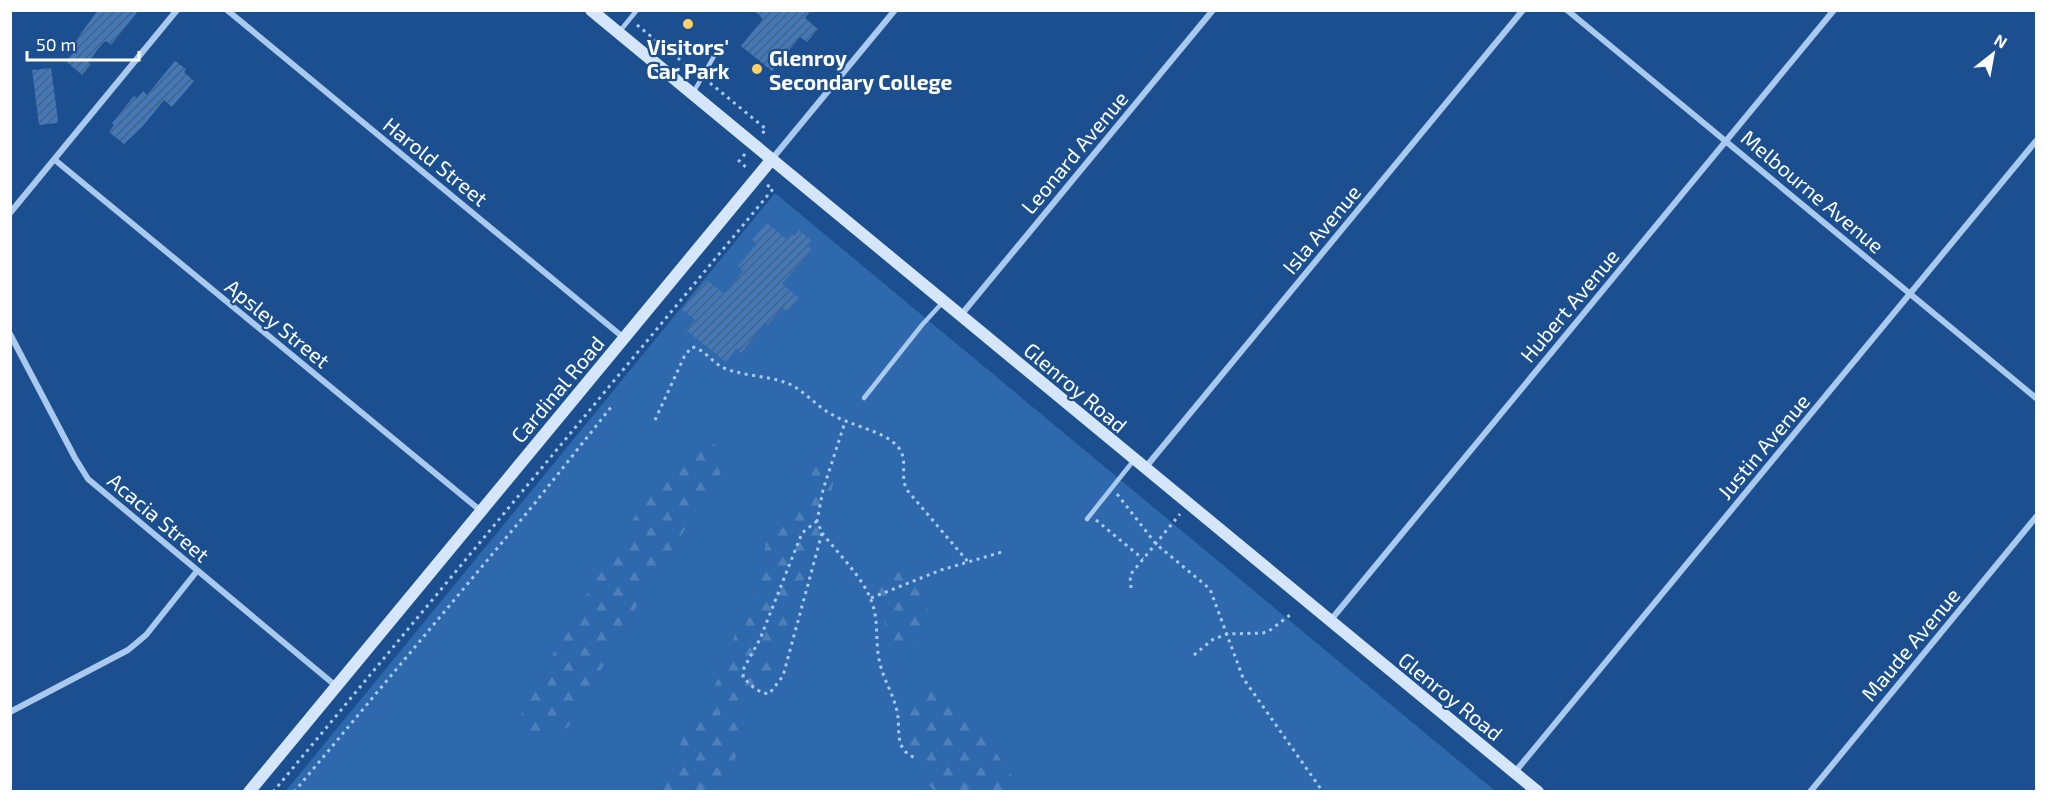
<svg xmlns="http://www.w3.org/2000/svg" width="2047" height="802" font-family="'Exo 2',sans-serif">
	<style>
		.grass { fill: #2e69ad }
		.forest { fill: url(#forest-firs) }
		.building { fill: url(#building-hatch) }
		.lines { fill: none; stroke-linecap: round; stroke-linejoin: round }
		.path { stroke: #a9c9ee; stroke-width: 3; stroke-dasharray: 3 4.5; stroke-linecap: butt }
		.lane { stroke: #a9c9ee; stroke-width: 4.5 }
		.street { stroke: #a9c9ee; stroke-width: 6 }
		.secondary { stroke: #d6e6fa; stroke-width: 12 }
		.poi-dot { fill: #ffd166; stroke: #1b4f8f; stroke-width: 2 }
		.labels { text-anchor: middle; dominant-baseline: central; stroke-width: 4.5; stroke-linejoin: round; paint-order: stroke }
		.poi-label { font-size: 21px; font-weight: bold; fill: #fff; stroke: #1b4f8f }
		.street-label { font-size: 21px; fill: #fff; stroke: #1b4f8f }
	</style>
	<defs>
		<pattern id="forest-firs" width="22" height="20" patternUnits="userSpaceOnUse" patternTransform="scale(1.5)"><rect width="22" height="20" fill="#2e69ad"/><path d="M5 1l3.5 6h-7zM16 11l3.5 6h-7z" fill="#4d80b9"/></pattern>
		<pattern id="building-hatch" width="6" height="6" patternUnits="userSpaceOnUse" patternTransform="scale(1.5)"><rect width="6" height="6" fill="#4478b7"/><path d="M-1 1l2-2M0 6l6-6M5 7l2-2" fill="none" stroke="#486282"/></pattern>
	</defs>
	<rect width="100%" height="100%" fill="#1b4f8f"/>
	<path class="grass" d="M775 193 1495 791 285 792Z"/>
	<g class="forest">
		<path d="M705 441 721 447 727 455 725 466 645 592 569 726 556 734 536 741 527 736 519 727 523 708 532 691 596 579 641 507 677 458 691 446Z"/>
		<path d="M813 460 823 462 832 468 834 478 829 506 769 677 752 698 726 707 720 714V722L727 724 736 722 745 728 738 754 714 791H663L678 764 682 737 688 721 710 697 726 660 742 614 760 585 767 532 775 518 785 516 795 509 806 497 809 489 807 485 801 481 806 468Z"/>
		<path d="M900 566H911L917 572C927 610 943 631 904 656L893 651 873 582 878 575Z"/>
		<path d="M942 689 954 696 964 708 1012 776 1020 791H934L922 775 903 740 902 711 920 690Z"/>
	</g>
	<g class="building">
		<path d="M98 10H139L111 45 106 41 102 44 88 62 91 64 82 75 66 61 73 53 69 50Z"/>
		<path d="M754 10H811L805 18 818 29 807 42 800 37 772 71 741 46 763 19Z"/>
		<path d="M175 61 186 69 184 72 194 81 172 107 164 100 143 126 124 144 109 132 114 125 112 123 134 96 137 98 143 91 147 95Z"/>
		<path d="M51 68 58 120 57 123 39 125 32 70Z"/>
		<path d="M767 223 786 239 791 233 795 236 799 230 812 241 807 246 812 249 782 284 799 298 787 312 782 307 768 325 765 323 741 353 736 349 726 362 686 330 695 320 682 309 707 280 724 294 743 271 738 266 757 244 752 240Z"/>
	</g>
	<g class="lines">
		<g class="path">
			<path d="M637 25 695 72"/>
			<path d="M710 83 766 129 761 135"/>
			<path d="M745 154 739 161 748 169"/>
			<path d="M655 420 685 355 692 347C704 349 711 361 722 367 737 375 767 376 784 382 803 388 815 406 833 415 851 426 885 431 898 447 909 460 899 475 907 490L969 563"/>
			<path d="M1117 494 1156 544 1210 589 1243 678 1323 792"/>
			<path d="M1096 520 1143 559"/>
			<path d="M817 521 802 533 760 639 744 668 743 677C751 686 757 692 769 694L783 676 822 533 817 521 823 490 845 422"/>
			<path d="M822 533C837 552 863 578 871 600 879 619 875 639 879 659 882 677 893 693 897 711 901 729 893 750 916 758"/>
			<path d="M1131 588 1130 575 1180 514"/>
			<path d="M871 598 941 570 1002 552"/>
			<path d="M1194 655 1212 640 1227 634 1263 633 1269 631 1290 615"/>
			<path d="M273 792 773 189 767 185"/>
			<path d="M294 792 535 503 612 406"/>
		</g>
		<g class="lane">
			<path d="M620 31 637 10"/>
			<path d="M693 93 717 51"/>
			<path d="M864 398 922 325 943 302"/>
			<path d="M1087 519 1134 460"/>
		</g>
		<g class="street">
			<path d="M227 10 624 338"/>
			<path d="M1567 10 2036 398"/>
			<path d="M772 159 895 10"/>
			<path d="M55 160 481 511"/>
			<path d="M10 213 177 10"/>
			<path d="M961 315 1213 10"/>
			<path d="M10 334 75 458 88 479 336 686"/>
			<path d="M1145 468 1523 10"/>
			<path d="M1330 621 1834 10"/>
			<path d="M10 712 128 650 146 635 197 571"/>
			<path d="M1515 772 2036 141"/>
			<path d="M1810 792 2036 517"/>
		</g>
		<g class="secondary">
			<path d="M591 10 1538 792"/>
			<path d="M249 792 772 159"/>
		</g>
	</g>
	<g class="poi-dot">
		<circle cx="688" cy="24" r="6"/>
		<circle cx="757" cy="69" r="6"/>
	</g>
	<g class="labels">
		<g class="poi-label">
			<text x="688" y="46">Visitors'<tspan x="688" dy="24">Car Park</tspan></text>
			<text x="769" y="57" text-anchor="start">Glenroy<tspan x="769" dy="24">Secondary College</tspan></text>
		</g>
		<g class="street-label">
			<text transform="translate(1074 152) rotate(-50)">Leonard Avenue</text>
			<text transform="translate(436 161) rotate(39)">Harold Street</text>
			<text transform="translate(1813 191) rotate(40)">Melbourne Avenue</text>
			<text transform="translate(1321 229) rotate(-50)">Isla Avenue</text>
			<text transform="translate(1569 305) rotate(-50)">Hubert Avenue</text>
			<text transform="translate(278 323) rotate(39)">Apsley Street</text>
			<text transform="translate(1076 387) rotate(40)">Glenroy Road</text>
			<text transform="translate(557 389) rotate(-50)">Cardinal Road</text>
			<text transform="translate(1763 446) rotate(-50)">Justin Avenue</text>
			<text transform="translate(159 517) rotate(40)">Acacia Street</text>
			<text transform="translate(1910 644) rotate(-50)">Maude Avenue</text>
			<text transform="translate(1451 696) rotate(39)">Glenroy Road</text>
		</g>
	</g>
	<rect width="2047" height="802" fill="none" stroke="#ffffff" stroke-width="24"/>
	<g transform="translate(1993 54) rotate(31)" stroke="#1b4f8f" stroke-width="4.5" paint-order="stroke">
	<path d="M0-4.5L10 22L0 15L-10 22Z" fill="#ffffff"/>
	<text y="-9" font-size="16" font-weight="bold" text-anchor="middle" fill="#ffffff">N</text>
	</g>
	<path d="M27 51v9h112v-9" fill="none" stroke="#ffffff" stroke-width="3"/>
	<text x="36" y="51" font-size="18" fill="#ffffff" stroke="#1b4f8f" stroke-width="4.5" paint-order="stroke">50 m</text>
</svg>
